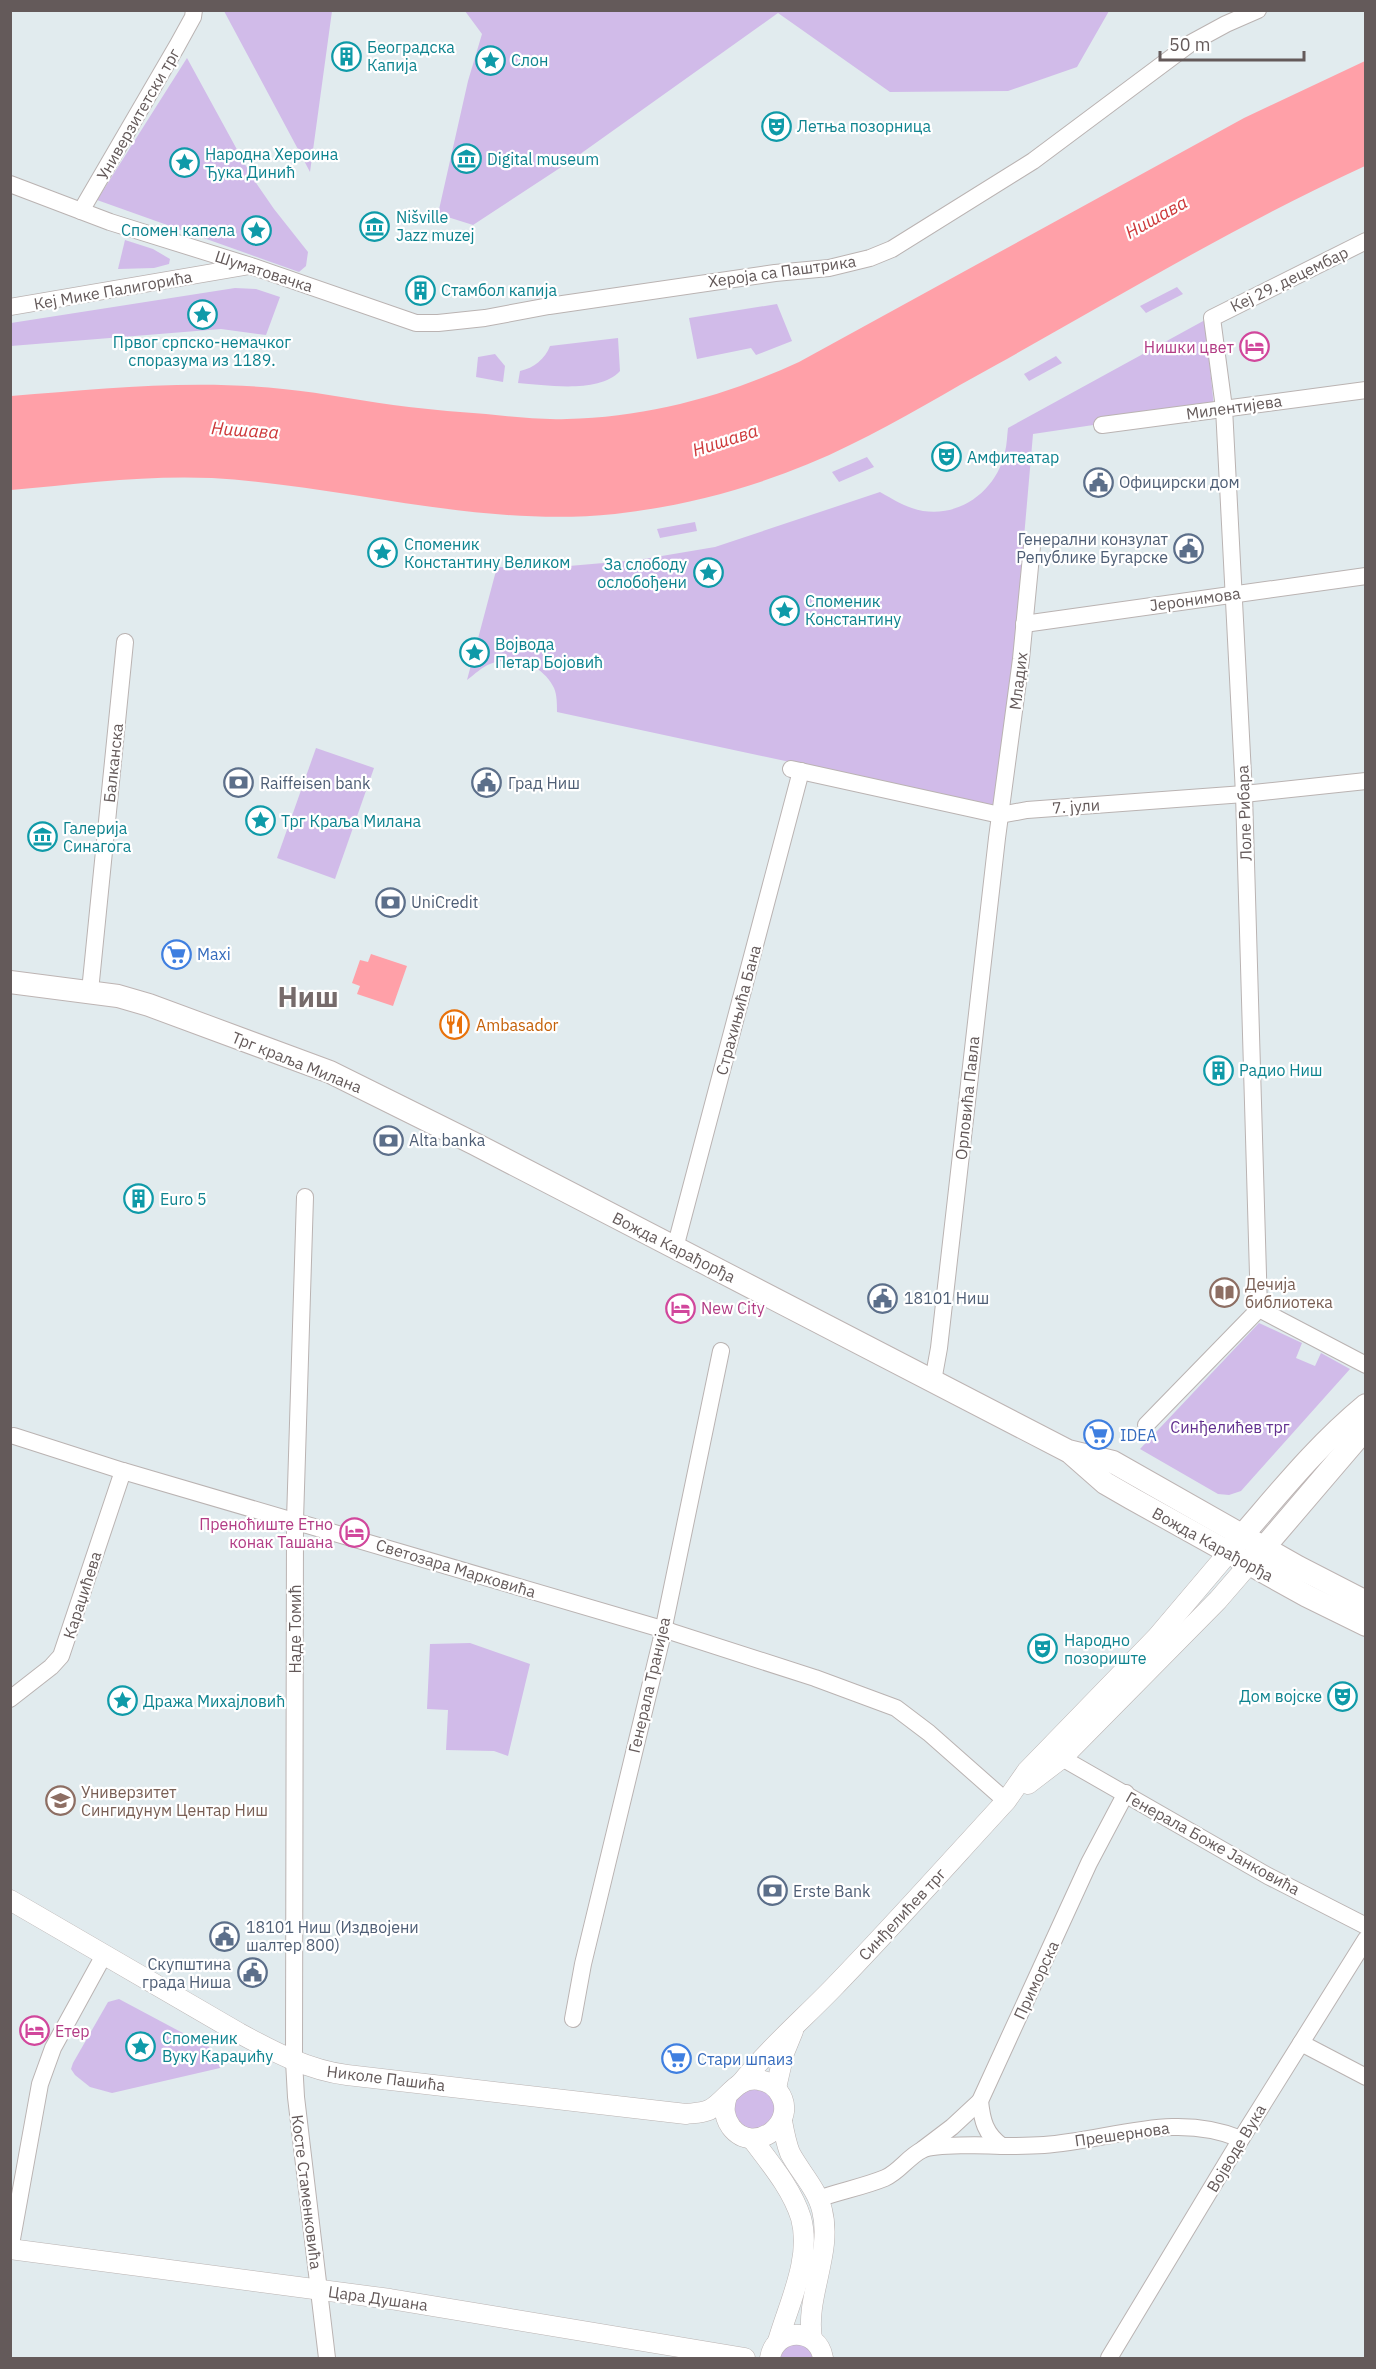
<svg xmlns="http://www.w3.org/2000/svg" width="1376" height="2369" font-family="'IBM Plex Sans',sans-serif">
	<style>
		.green { fill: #d1bbe9 }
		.water { fill: #ffa0a8 }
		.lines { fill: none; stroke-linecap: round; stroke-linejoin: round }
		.minor-casing { stroke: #bab3b2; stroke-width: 18 }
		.tertiary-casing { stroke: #bab3b2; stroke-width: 21 }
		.secondary-casing { stroke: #bdb4b3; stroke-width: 24 }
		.minor { stroke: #fff; stroke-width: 16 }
		.tertiary { stroke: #fff; stroke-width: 20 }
		.secondary { stroke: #fff; stroke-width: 22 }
		.labels { text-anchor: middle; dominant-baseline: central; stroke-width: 4.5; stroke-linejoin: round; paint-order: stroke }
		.culture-label { font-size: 16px; fill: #0d838f; stroke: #fff; text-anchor: start }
		.street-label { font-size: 16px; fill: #645a5a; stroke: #fff }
		.hotel-label { font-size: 16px; fill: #b23c85; stroke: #fff; text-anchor: end }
		.service-label { font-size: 16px; fill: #4e5e75; stroke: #fff; text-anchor: start }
		.shop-label { font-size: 16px; fill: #366cbe; stroke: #fff; text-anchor: start }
		.food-label { font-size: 16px; fill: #c56008; stroke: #fff; text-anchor: start }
		.education-label { font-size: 16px; fill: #785e54; stroke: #fff; text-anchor: start }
		.park-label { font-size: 16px; fill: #612e8e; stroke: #fff }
		.water-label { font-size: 18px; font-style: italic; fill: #cd3839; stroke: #fff }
		.town-label { font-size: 28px; font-weight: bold; fill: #766b6b; stroke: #fff }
	</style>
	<rect width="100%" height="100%" fill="#e1ebee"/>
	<g class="green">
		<path d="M224 11H332L310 172 300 153Z"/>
		<path d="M465 11H1109L1077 67 1008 91 890 92 778 13 569 162 473 225 438 214 468 81 482 34Z"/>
		<path d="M187 58 252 177 274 209 308 252 306 266 299 272 97 200Z"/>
		<path d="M125 240 153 249 170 259 169 264 154 268 118 269Z"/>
		<path d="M1177 287 1183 294 1146 313 1140 306Z"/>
		<path d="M235 288 256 289 280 297 266 335 221 329 11 346V323Z"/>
		<path d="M777 304 792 341 756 355 751 348 697 359 689 318Z"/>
		<path d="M1205 320 1214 407 1033 434 1015 641 995 806 557 712C557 704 557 695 554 688 543 665 514 654 490 664 482 667 475 674 467 680L497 567 546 568 638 560 715 547 880 492C894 500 907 508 923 511 962 517 997 489 1005 452 1007 444 1007 436 1008 428Z"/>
		<path d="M618 338 620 371C599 394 546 385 518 383L520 371C534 368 545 359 550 346Z"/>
		<path d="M495 354 505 366 503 382 476 377 478 357Z"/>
		<path d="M1056 356 1062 363 1029 381 1024 374Z"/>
		<path d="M867 457 874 467 839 482 832 472Z"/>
		<path d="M695 522 697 531 660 538 657 529Z"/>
		<path d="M316 748 374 768 335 879 277 858Z"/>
		<path d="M1259 1323 1302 1343 1296 1358 1315 1366 1321 1353 1350 1369 1241 1491 1229 1495 1218 1494 1140 1449Z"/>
		<path d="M470 1643 530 1664 508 1756 494 1751 446 1750 448 1710 427 1709 430 1644Z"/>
		<path d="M119 1999 209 2047 220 2059V2068L112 2093 90 2087 75 2075 71 2069 73 2063 108 2002Z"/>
		<path d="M747 2086 770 2090 779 2112 757 2133 736 2125 731 2102Z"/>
		<path d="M800 2341 817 2358H777L781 2348Z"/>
	</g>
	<g class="water">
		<path d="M1365 61V166C1238 224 1118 297 996 365 948 391 900 421 850 445 778 481 695 505 615 514 479 528 347 486 212 478 145 475 78 484 11 490V396C101 389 192 379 283 389 325 393 367 402 409 407 434 410 460 412 486 414 513 417 540 420 567 419 649 417 725 396 799 362L1244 118Z"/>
		<path d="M371 954 407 966 393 1006 357 994 360 986 352 983 360 960 368 962Z"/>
	</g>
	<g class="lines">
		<defs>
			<g id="minor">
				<path d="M10 184 110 222 251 266 416 323H438L485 318 549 306 775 273 829 268 870 258 892 249 1033 161 1191 43 1226 24 1258 10"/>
				<path d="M81 211 177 46 193 17 194 10"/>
				<path d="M10 307 249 266"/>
				<path d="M1102 425 1366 390"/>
				<path d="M1024 624 1366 576"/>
				<path d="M791 769 1000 815 1027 810 1244 794 1366 781"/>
				<path d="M90 991 125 642"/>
				<path d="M305 1197 295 1520 294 2061 296 2097 327 2358"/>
				<path d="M675 1248 801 771"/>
				<path d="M1259 1309 1244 794 1224 408 1212 318 1366 241"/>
				<path d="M1259 1309 1366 1365"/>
				<path d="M933 1381 939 1348 997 838 1021 659 1032 546"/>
				<path d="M1146 1425 1259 1309"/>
				<path d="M14 1436 123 1471 672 1632 815 1678 896 1708 929 1733 1006 1801"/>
				<path d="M10 1699 51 1667 61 1656 123 1471"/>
				<path d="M1062 1758 1268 1876 1366 1926"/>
				<path d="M573 2019 583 1964 661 1641 721 1351"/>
				<path d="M1301 2043 1366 2077"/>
				<path d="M980 2101C982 2120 985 2134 1002 2146 1016 2146 1030 2146 1044 2145 1112 2140 1174 2111 1241 2139"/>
				<path d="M923 2149 952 2127 980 2101 1089 1863 1126 1793"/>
				<path d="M818 2199C840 2191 863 2187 885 2178 899 2172 908 2157 922 2150 934 2144 986 2145 1002 2146"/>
				<path d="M10 2250 40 2084 53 2048 104 1955"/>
				<path d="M1109 2358 1241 2139 1366 1939"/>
			</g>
			<g id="tertiary">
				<path d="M1028 1784 1062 1758 1218 1600 1250 1563"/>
				<path d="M10 1900 239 2033C274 2052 308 2070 347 2075L686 2114C694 2113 702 2113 709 2110 727 2101 736 2076 759 2080 766 2081 774 2085 778 2091 801 2122 754 2157 731 2127 724 2117 723 2108 727 2096"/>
				<path d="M741 2083C769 2048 802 2020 833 1988 892 1927 949 1863 1006 1801L1027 1771 1157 1637 1229 1552"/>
				<path d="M776 2088 784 2053 793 2031"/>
				<path d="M782 2121C784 2132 786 2143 790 2153 800 2172 817 2189 822 2210 833 2253 805 2296 812 2339"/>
				<path d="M752 2139C770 2163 792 2189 801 2218 812 2258 789 2303 778 2341"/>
				<path d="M10 2249 390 2299 745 2358"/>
				<path d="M770 2358C775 2327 818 2327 823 2358"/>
			</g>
			<g id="secondary">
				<path d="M10 982 118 996 149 1005 330 1072 475 1144 1068 1451 1113 1462 1298 1567 1366 1602"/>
				<path d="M1072 1454 1105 1483 1131 1498 1307 1596 1366 1625"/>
				<path d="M1233 1546C1277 1496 1314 1448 1366 1405"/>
				<path d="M1255 1558 1366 1428"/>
			</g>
		</defs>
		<use href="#minor" class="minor-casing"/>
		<use href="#tertiary" class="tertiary-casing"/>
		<use href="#secondary" class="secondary-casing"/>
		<use href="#minor" class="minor"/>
		<use href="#tertiary" class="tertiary"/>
		<use href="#secondary" class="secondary"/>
	</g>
	<defs>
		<symbol id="building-ring" viewBox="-11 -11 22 22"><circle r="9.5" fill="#fff" stroke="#0f9aa8" stroke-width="1.5"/><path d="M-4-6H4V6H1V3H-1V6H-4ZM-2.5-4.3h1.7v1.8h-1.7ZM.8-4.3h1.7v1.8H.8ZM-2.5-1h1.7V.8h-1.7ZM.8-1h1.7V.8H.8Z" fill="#0f9aa8"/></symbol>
		<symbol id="sight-ring" viewBox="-11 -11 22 22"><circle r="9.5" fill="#fff" stroke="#0f9aa8" stroke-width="1.5"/><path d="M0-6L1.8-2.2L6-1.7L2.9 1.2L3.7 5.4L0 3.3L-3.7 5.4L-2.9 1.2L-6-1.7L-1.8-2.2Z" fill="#0f9aa8"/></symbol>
		<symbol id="theatre-ring" viewBox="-11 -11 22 22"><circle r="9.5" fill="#fff" stroke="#0f9aa8" stroke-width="1.5"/><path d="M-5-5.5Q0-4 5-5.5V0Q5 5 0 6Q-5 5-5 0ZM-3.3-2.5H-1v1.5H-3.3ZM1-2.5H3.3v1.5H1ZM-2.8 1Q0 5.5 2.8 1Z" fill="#0f9aa8"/></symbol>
		<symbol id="museum-ring" viewBox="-11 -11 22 22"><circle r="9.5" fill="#fff" stroke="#0f9aa8" stroke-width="1.5"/><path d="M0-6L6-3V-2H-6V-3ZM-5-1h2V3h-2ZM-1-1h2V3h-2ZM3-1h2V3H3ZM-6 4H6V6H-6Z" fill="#0f9aa8"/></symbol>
		<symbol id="hotel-ring" viewBox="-11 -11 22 22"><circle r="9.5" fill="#fff" stroke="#d1479c" stroke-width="1.5"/><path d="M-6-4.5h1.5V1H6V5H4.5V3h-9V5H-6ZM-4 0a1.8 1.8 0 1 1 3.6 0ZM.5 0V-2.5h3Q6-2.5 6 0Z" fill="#d1479c"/></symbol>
		<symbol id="civic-ring" viewBox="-11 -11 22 22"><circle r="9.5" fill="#fff" stroke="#5c6f8a" stroke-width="1.5"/><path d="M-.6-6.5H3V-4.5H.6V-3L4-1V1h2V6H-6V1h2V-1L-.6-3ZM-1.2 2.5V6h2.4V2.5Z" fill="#5c6f8a"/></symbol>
		<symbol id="bank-ring" viewBox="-11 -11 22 22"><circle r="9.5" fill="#fff" stroke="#5c6f8a" stroke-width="1.5"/><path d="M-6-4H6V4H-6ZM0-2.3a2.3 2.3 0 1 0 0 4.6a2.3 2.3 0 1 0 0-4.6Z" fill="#5c6f8a"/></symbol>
		<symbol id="supermarket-ring" viewBox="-11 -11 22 22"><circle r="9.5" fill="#fff" stroke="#3f7fe0" stroke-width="1.5"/><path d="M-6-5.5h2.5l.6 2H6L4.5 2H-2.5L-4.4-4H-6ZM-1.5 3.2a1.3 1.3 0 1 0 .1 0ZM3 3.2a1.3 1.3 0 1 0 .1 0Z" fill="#3f7fe0"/></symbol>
		<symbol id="restaurant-ring" viewBox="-11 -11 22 22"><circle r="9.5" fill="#fff" stroke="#e8710a" stroke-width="1.5"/><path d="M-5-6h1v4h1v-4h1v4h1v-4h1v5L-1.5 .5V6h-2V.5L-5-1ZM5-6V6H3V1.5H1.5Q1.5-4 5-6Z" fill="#e8710a"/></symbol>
		<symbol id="library-ring" viewBox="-11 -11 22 22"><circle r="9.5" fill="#fff" stroke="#8d6e63" stroke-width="1.5"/><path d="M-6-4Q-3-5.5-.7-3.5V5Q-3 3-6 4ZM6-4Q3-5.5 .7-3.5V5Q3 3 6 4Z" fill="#8d6e63"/></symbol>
		<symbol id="university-ring" viewBox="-11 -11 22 22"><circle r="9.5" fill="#fff" stroke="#8d6e63" stroke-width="1.5"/><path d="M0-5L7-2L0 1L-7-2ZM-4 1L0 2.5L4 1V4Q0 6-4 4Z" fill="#8d6e63"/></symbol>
	</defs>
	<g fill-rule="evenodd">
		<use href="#building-ring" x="330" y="40" width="33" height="33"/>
		<use href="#sight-ring" x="474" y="44" width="33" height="33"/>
		<use href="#theatre-ring" x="760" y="110" width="33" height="33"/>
		<use href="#museum-ring" x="450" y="142" width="33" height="33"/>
		<use href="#sight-ring" x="168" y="146" width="33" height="33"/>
		<use href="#museum-ring" x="358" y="210" width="33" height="33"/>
		<use href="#sight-ring" x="240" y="214" width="33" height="33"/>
		<use href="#building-ring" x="404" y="274" width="33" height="33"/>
		<use href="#sight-ring" x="186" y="298" width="33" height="33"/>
		<use href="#hotel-ring" x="1238" y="330" width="33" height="33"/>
		<use href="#theatre-ring" x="930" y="440" width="33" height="33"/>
		<use href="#civic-ring" x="1082" y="466" width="33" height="33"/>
		<use href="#civic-ring" x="1172" y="532" width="33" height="33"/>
		<use href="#sight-ring" x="366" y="536" width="33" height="33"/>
		<use href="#sight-ring" x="692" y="556" width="33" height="33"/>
		<use href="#sight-ring" x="768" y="594" width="33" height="33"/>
		<use href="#sight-ring" x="458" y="636" width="33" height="33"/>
		<use href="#bank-ring" x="222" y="766" width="33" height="33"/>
		<use href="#civic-ring" x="470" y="766" width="33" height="33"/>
		<use href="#sight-ring" x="244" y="804" width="33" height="33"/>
		<use href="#museum-ring" x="26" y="820" width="33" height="33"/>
		<use href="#bank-ring" x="374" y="886" width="33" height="33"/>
		<use href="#supermarket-ring" x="160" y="938" width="33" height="33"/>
		<use href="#restaurant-ring" x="438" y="1008" width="33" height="33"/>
		<use href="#building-ring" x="1202" y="1054" width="33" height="33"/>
		<use href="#bank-ring" x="372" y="1124" width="33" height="33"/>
		<use href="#building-ring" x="122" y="1182" width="33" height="33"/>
		<use href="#library-ring" x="1208" y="1276" width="33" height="33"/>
		<use href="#civic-ring" x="866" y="1282" width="33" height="33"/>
		<use href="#hotel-ring" x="664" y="1292" width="33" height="33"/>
		<use href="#supermarket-ring" x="1082" y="1418" width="33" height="33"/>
		<use href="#hotel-ring" x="338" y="1516" width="33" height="33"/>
		<use href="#theatre-ring" x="1026" y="1632" width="33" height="33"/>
		<use href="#theatre-ring" x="1326" y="1680" width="33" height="33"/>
		<use href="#sight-ring" x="106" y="1684" width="33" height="33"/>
		<use href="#university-ring" x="44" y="1784" width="33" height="33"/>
		<use href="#bank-ring" x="756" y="1874" width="33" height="33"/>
		<use href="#civic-ring" x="208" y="1920" width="33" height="33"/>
		<use href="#civic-ring" x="236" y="1956" width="33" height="33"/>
		<use href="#hotel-ring" x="18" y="2014" width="33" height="33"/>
		<use href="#sight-ring" x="124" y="2030" width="33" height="33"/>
		<use href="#supermarket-ring" x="660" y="2042" width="33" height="33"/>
	</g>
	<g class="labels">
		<g class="culture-label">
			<text x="367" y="47">Београдска<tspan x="367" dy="18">Капија</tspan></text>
			<text x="511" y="60">Слон</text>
			<text x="797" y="126">Летња позорница</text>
			<text x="205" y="154">Народна Хероина<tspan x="205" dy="18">Ђука Динић</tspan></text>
			<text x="487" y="159">Digital museum</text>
			<text x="396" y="217">Nišville<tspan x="396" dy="18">Jazz muzej</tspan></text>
			<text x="235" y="230" text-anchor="end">Спомен капела</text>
			<text x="441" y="290">Стамбол капија</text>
			<text x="202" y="342" text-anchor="middle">Првог српско-немачког<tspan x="202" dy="18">споразума из 1189.</tspan></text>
			<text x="967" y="457">Амфитеатар</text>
			<text x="404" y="544">Споменик<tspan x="404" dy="18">Константину Великом</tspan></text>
			<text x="687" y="564" text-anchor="end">За слободу<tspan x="687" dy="18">ослобођени</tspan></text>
			<text x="805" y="601">Споменик<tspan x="805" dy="18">Константину</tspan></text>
			<text x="495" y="644">Војвода<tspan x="495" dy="18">Петар Бојовић</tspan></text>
			<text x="281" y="821">Трг Краља Милана</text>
			<text x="63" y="828">Галерија<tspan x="63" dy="18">Синагога</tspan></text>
			<text x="1239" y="1070">Радио Ниш</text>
			<text x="160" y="1199">Euro 5</text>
			<text x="1064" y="1640">Народно<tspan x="1064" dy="18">позориште</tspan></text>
			<text x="1322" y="1696" text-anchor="end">Дом војске</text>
			<text x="143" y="1701">Дража Михајловић</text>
			<text x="162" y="2038">Споменик<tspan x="162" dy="18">Вуку Караџићу</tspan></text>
		</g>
		<g class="street-label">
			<text transform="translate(138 114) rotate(-60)">Универзитетски трг</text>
			<text transform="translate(264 271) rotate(18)">Шуматовачка</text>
			<text transform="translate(782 271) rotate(-8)">Хероја са Паштрика</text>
			<text transform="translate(1289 279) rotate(-26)">Кеј 29. децембар</text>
			<text transform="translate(113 290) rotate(-10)">Кеј Мике Палигорића</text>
			<text transform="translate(1234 407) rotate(-8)">Милентијева</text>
			<text transform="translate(1195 599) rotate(-8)">Јеронимова</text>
			<text transform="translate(1018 681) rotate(-83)">Младих</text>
			<text transform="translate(113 763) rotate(-84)">Балканска</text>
			<text transform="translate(1076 806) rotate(-4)">7. јули</text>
			<text transform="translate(1244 813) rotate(-92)">Лоле Рибара</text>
			<text transform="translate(738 1010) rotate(-75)">Страхињића Бана</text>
			<text transform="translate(297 1062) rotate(22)">Трг краља Милана</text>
			<text transform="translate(967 1098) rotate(-84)">Орловића Павла</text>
			<text transform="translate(674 1247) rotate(27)">Вожда Карађорђа</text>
			<text transform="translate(1213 1544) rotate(29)">Вожда Карађорђа</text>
			<text transform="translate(456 1568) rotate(17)">Светозара Марковића</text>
			<text transform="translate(82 1595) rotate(-72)">Караџићева</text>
			<text transform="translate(295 1629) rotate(-90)">Наде Томић</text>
			<text transform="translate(649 1685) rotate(-77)">Генерала Транијеа</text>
			<text transform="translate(1213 1843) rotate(29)">Генерала Боже Јанковића</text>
			<text transform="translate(902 1914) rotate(-47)">Синђелићев трг</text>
			<text transform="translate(1036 1980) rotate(-65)">Приморска</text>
			<text transform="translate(386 2078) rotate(7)">Николе Пашића</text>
			<text transform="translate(1122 2134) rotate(-8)">Прешернова</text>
			<text transform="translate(1236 2148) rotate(-59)">Војводе Вука</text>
			<text transform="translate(307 2192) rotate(83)">Косте Стаменковића</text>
			<text transform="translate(378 2298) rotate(8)">Цара Душана</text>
		</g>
		<g class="hotel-label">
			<text x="1234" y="347">Нишки цвет</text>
			<text x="701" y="1308" text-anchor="start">New City</text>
			<text x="333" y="1524">Преноћиште Етно<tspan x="333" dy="18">конак Ташана</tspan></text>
			<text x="55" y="2031" text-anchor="start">Етер</text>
		</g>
		<g class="service-label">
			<text x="1119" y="482">Официрски дом</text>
			<text x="1168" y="539" text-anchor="end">Генерални конзулат<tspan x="1168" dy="18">Републике Бугарске</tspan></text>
			<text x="260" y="783">Raiffeisen bank</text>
			<text x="508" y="783">Град Ниш</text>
			<text x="411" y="902">UniCredit</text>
			<text x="409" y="1140">Alta banka</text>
			<text x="904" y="1298">18101 Ниш</text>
			<text x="793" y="1891">Erste Bank</text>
			<text x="246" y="1927">18101 Ниш (Издвојени<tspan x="246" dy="18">шалтер 800)</tspan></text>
			<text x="231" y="1964" text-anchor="end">Скупштина<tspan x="231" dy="18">града Ниша</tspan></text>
		</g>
		<g class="shop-label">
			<text x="197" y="954">Maxi</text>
			<text x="1120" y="1435">IDEA</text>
			<text x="697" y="2059">Стари шпаиз</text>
		</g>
		<g class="food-label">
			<text x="476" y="1025">Ambasador</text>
		</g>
		<g class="education-label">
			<text x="1245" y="1284">Дечија<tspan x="1245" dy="18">библиотека</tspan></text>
			<text x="81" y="1792">Универзитет<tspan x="81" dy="18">Сингидунум Центар Ниш</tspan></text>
		</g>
		<g class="park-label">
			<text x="1230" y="1427">Синђелићев трг</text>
		</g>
		<g class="water-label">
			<text transform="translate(1156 217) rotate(-29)">Нишава</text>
			<text transform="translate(245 430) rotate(4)">Нишава</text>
			<text transform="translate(725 440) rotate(-18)">Нишава</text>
		</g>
		<g class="town-label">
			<text x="308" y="996">Ниш</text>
		</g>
	</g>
	<rect width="1376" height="2369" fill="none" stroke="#645a5a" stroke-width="24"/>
	<path d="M1160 51v9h144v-9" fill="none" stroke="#645a5a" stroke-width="3"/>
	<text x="1169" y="51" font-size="18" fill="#645a5a" stroke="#ffffff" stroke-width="4.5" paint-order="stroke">50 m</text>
</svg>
